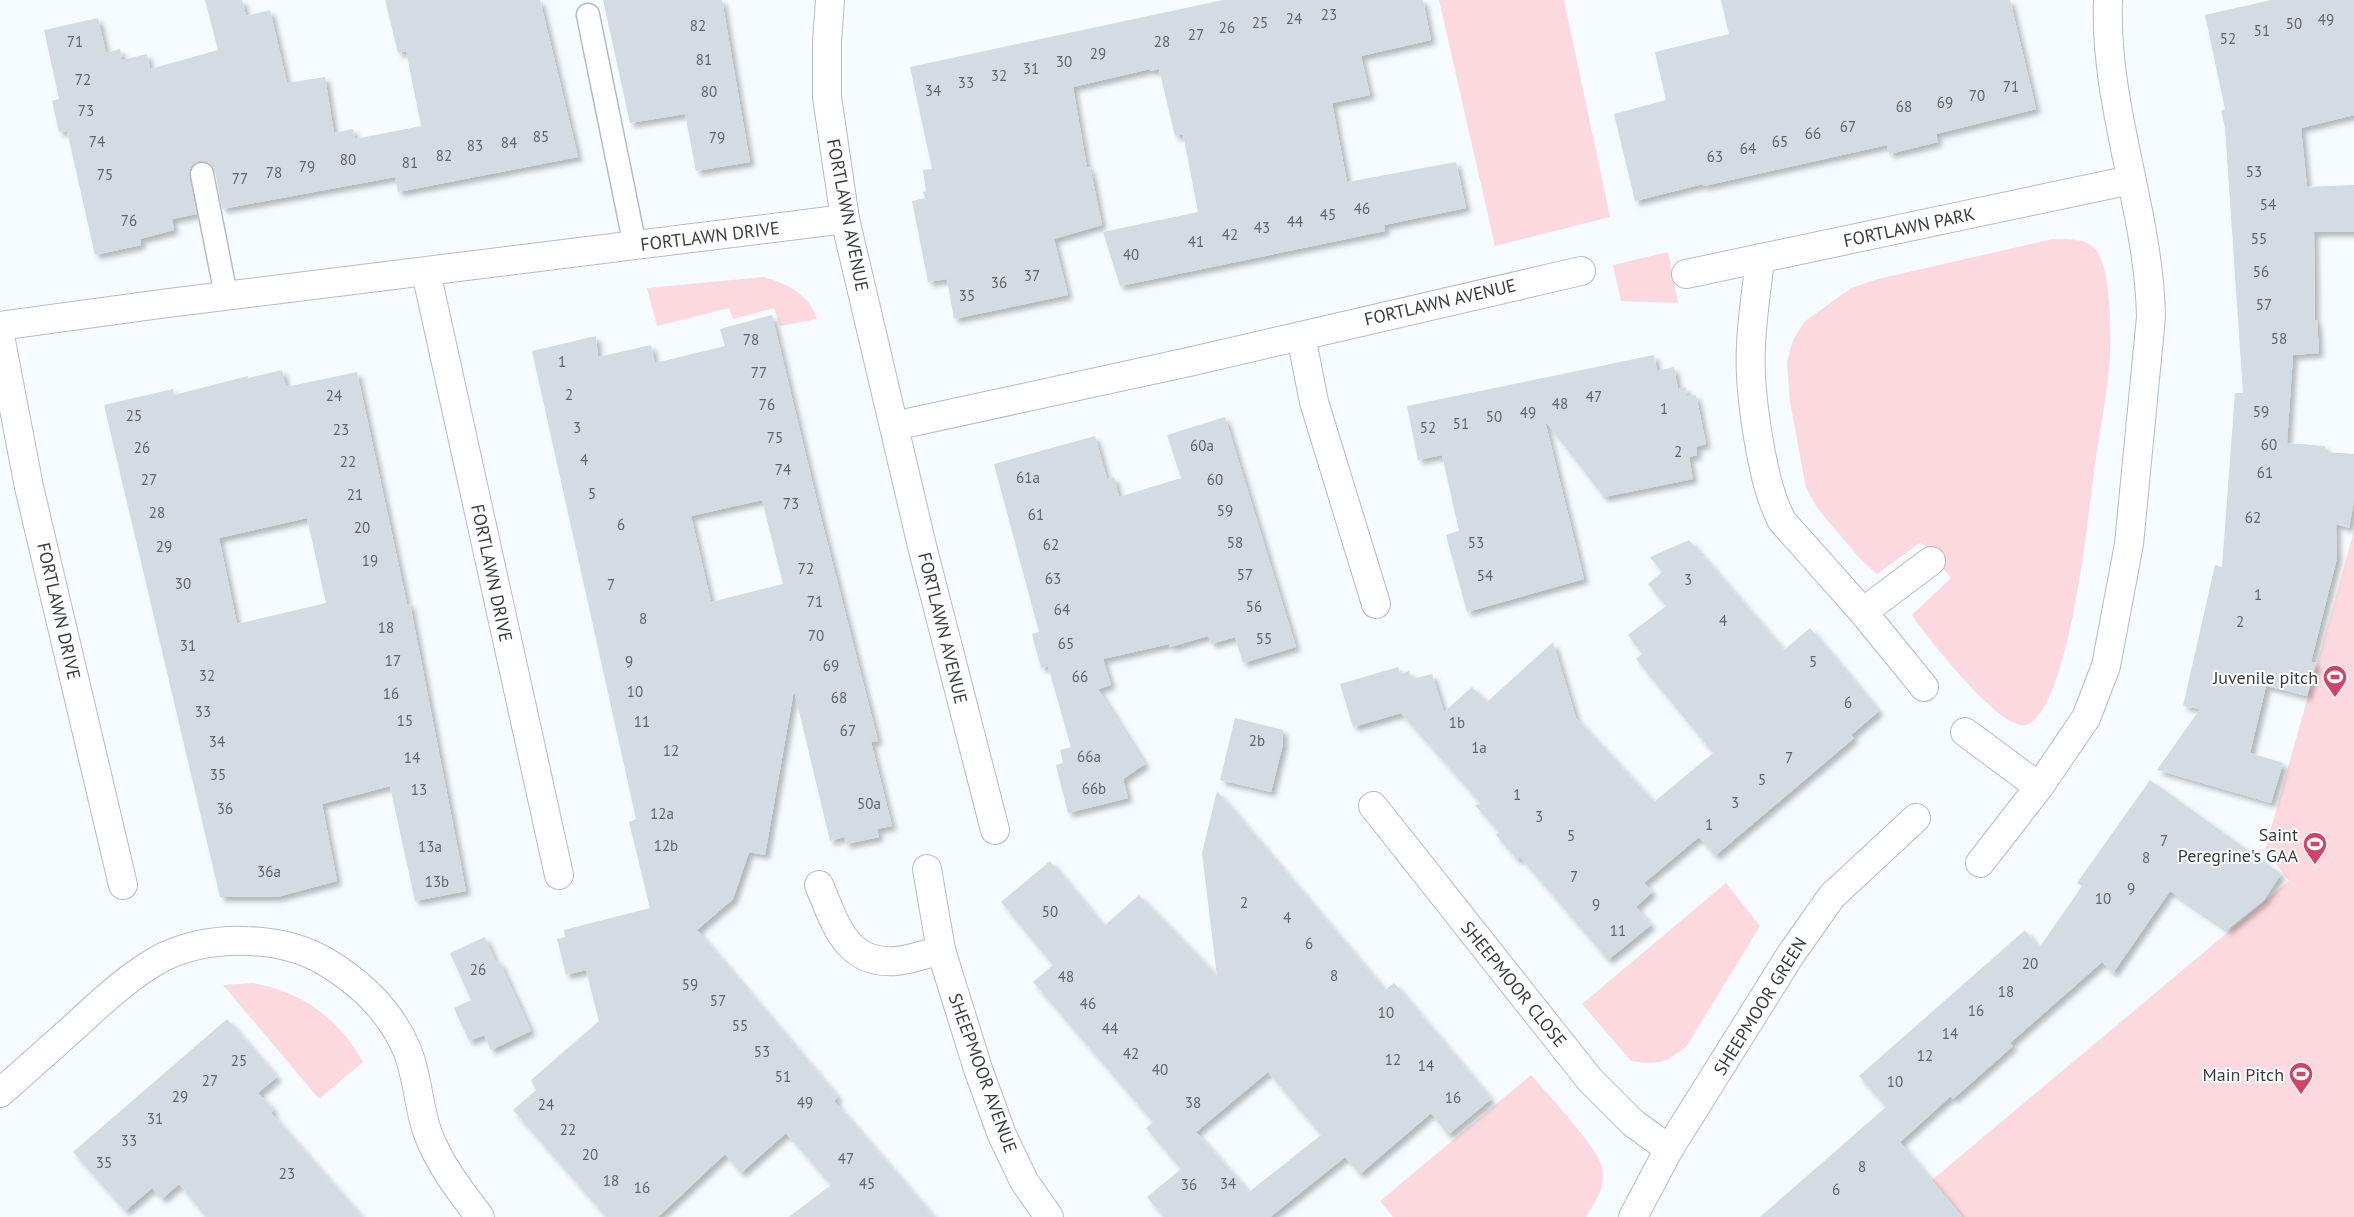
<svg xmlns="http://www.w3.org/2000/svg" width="2354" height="1217" font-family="'PT Sans',sans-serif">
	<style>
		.green { fill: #fcd9de }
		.building { fill: #d3dce2; fill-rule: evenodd; filter: url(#shadow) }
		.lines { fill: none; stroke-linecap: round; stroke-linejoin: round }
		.service-casing { stroke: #b4bcc3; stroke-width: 25 }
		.minor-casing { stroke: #b4bcc3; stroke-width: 30 }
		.service { stroke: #fff; stroke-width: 22 }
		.minor { stroke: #fff; stroke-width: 28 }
		.labels { text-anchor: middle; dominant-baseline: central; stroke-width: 4; stroke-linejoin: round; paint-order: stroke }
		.number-label { font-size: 15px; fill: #606468 }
		.street-label { font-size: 18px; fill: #393c3f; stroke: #fff }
		.poi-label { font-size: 18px; fill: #393c3f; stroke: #fff; text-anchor: end }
	</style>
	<defs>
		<filter id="shadow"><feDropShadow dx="4.5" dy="4.5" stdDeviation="2.5" flood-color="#0004"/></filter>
	</defs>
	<rect width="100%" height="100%" fill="#f6fbff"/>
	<g class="green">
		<path d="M1439 0H1564L1610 217 1495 246Z"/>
		<path d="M2053 239C2067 240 2085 237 2095 249 2111 266 2111 332 2110 355 2108 392 2100 428 2095 464 2089 508 2070 711 2026 725 2001 732 1926 636 1912 615L1951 578 1921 542 1877 574 1861 560 1818 509 1806 488 1790 402 1787 362 1793 340 1804 322 1851 288 1878 279Z"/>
		<path d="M1668 252 1678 303 1621 301 1613 265Z"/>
		<path d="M764 277C786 283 810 295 817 319L780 326 774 308 733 319 729 308 657 326 647 288Z"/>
		<path d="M2354 531V1217H1959L1961 1215 1932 1180 2289 881 2265 850Z"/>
		<path d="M1726 883 1760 926 1686 1047C1664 1064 1657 1065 1631 1061L1582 1004Z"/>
		<path d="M253 983C301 991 339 1019 363 1062L319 1099 223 985Z"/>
		<path d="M1531 1075C1548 1095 1596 1145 1602 1167 1608 1185 1594 1203 1586 1217H1393L1380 1201Z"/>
	</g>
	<g class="building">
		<path d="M205 0H242L246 16 270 10 287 83 325 77 334 133 353 129 355 139 421 126 406 51 398 53 385 0H540L578 157 398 192 395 177 222 209 215 171 207 162 199 161 190 169 189 176 197 214 172 219 174 230 140 239 141 245 95 255 67 131 59 132 52 101 59 99 44 30 98 18 106 53 120 49 122 60 147 54 150 69 218 50Z"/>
		<path d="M603 0H722L750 162 696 171 685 114 630 123Z"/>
		<path d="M1223 0H1423L1431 40 1361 56 1370 95 1332 103 1347 182 1456 162 1466 208 1384 225 1385 231 1120 286 1103 232 1198 212 1183 134 1175 136 1159 69 1150 71V69L1073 87 1087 168 1090 167 1102 225 1054 239 1068 295 954 319 947 279 928 282 912 201 925 198 923 192 926 191 923 170 932 169 910 67Z"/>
		<path d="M1721 0H2010L2036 109 1936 134 1938 142 1889 154 1887 145 1704 186 1703 184 1635 201 1614 114 1666 100 1655 52 1729 34Z"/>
		<path d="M2271 0H2354V115L2301 128 2307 187 2354 185V232H2314L2315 320H2317L2319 353 2293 355 2287 443 2325 446V452L2354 454V500L2349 528 2336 524 2337 558 2311 662 2316 663 2307 696 2266 686 2250 753 2283 763 2271 803 2157 770 2200 709 2183 706 2215 565 2222 567 2235 393H2243L2225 127 2221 111 2225 109 2205 15Z"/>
		<path d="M772 315 820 514 878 741 871 742 892 826 877 829 879 837 846 844 844 837 830 841 794 690 765 855 749 852 733 899 697 930 838 1097 834 1101 934 1217H789L831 1185 786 1133 741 1173 725 1154 658 1217H606L513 1110 536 1090 531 1080 599 1021 586 970 566 975 557 939 565 937 564 930 650 908 629 822 636 819 532 351 596 336 598 357 651 345 655 363 725 346 720 329ZM762 500 783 584 711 602 691 516Z"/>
		<path d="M1654 355 1657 371 1674 367 1678 389 1686 387 1687 396 1696 395 1706 444 1696 447 1697 455 1689 457 1693 479 1604 497 1545 421 1584 579 1467 612 1446 535 1459 531 1442 455 1418 460 1407 406Z"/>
		<path d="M282 370 286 387 357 372 407 604H410L466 891 415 901 390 786 322 804 337 881 277 897H220L104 405 173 389 174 395 248 376V378ZM307 518 326 603 237 624 219 538Z"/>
		<path d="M1225 417 1296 647 1243 663 1235 637 1211 644 1208 636 1170 647 1169 644 1103 659 1111 685 1098 689 1145 764 1123 779 1128 798 1068 813 1056 765 1063 763 1060 750 1071 747 1048 666 1041 668 1032 634 1039 632 994 464 1095 436 1107 479 1114 477 1119 497 1181 478 1167 435Z"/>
		<path d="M1689 540 1784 650 1810 628 1879 711 1851 735 1854 738 1715 856 1699 837 1644 883 1652 892 1636 907 1651 925 1608 960 1520 857 1517 860 1496 835 1499 832 1475 805 1481 804 1401 713 1353 727 1340 684 1398 667 1400 674 1409 671 1412 679 1432 674 1444 712 1472 687 1487 702 1553 642 1576 718 1654 802 1713 753 1636 659 1642 654 1628 635 1666 606 1648 584 1662 572 1650 557Z"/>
		<path d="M1235 718 1283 730V744L1271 792 1220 780Z"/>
		<path d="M2150 780 2281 874 2264 900 2227 930 2170 891 2113 973 2102 962 2010 1043 2013 1046 1953 1099 1951 1096 1900 1142 1962 1217H1760L1886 1107 1859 1076 2025 930 2039 948 2082 886 2077 883Z"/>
		<path d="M1217 791 1385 990 1394 983 1491 1099 1448 1135 1431 1113 1360 1174 1345 1157 1270 1217H1164L1147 1197 1181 1169 1146 1128 1153 1122 1033 982 1053 965 1001 902 1050 861 1104 926 1139 895 1217 976 1202 853ZM1268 1072 1321 1135 1249 1192 1196 1132Z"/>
		<path d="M485 937 496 962 499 961 531 1031 491 1050 484 1035 469 1041 454 1008 471 1000 450 953Z"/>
		<path d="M227 1019 277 1077 258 1093 274 1110 271 1113 362 1217H206L179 1184 162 1199 152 1188 125 1211 73 1152Z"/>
	</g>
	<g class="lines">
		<defs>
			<g id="service">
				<path d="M588 15 635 246"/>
				<path d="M202 174 226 295"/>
			</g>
			<g id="minor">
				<path d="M830 0 827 42V97L845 219 923 550 995 830"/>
				<path d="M1760 258C1757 288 1752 317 1751 346 1749 381 1754 415 1760 448 1765 474 1770 498 1782 521L1863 612 1924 687"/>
				<path d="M426 272 559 875"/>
				<path d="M1686 274 2131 180"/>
				<path d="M0 326 168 303 845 219"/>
				<path d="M0 336 29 487 123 885"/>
				<path d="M1301 336 1314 402 1376 604"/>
				<path d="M894 426 1193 361 1581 271"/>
				<path d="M1863 612 1931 561"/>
				<path d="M1965 732 2039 787"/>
				<path d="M1373 806 1590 1080 1633 1123 1669 1149"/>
				<path d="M1980 863 2039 787 2086 718 2106 666 2129 544 2151 317C2149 210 2104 108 2108 0"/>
				<path d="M927 869 941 950 978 1069 1002 1135 1024 1181 1049 1217"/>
				<path d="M819 885C835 922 845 965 896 961 910 960 926 954 941 950"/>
				<path d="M0 1093C24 1072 47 1051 71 1030 98 1005 124 980 156 961 204 934 279 934 326 962 361 983 391 1012 407 1050 418 1076 418 1107 428 1134 440 1165 460 1191 480 1217"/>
				<path d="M1633 1217 1669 1149 1791 954 1832 896 1916 818"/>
			</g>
		</defs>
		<use href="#service" class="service-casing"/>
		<use href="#minor" class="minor-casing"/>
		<use href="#service" class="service"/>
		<use href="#minor" class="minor"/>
	</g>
	<defs>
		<symbol id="stadium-pin" viewBox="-11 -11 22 30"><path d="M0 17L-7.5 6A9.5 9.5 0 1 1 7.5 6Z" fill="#d2436b" stroke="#fff"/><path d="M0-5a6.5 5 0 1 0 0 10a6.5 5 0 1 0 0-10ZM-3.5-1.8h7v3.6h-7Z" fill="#fff"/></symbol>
	</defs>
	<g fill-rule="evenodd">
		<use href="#stadium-pin" x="2321" y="663" width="28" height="38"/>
		<use href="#stadium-pin" x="2301" y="830" width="28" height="38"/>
		<use href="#stadium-pin" x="2287" y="1060" width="28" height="38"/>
	</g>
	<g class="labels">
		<g class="number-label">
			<text x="1329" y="14">23</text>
			<text x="1294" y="18">24</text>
			<text x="2326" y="19">49</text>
			<text x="1260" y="22">25</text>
			<text x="2294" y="23">50</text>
			<text x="698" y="25">82</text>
			<text x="1227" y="27">26</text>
			<text x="2262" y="30">51</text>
			<text x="1196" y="34">27</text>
			<text x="2228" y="38">52</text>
			<text x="75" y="41">71</text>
			<text x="1162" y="41">28</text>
			<text x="1098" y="53">29</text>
			<text x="704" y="59">81</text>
			<text x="1064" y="61">30</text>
			<text x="1031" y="68">31</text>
			<text x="999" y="75">32</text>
			<text x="83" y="79">72</text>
			<text x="966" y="82">33</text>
			<text x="2011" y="86">71</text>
			<text x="933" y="90">34</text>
			<text x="709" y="91">80</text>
			<text x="1977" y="95">70</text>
			<text x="1945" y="102">69</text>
			<text x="1904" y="106">68</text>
			<text x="86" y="110">73</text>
			<text x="1848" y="126">67</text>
			<text x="1813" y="133">66</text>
			<text x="541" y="136">85</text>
			<text x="717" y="137">79</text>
			<text x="97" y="141">74</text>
			<text x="1780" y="141">65</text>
			<text x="509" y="142">84</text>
			<text x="475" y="145">83</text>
			<text x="1748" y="148">64</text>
			<text x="444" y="155">82</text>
			<text x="1715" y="156">63</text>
			<text x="348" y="159">80</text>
			<text x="410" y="162">81</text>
			<text x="307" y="166">79</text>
			<text x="2254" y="171">53</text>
			<text x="274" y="172">78</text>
			<text x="105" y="174">75</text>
			<text x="240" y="178">77</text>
			<text x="2268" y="204">54</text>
			<text x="1362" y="208">46</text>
			<text x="1328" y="214">45</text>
			<text x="129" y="220">76</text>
			<text x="1295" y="221">44</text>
			<text x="1262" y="227">43</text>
			<text x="1230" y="234">42</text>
			<text x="2259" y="238">55</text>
			<text x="1196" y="241">41</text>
			<text x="1131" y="254">40</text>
			<text x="2261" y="271">56</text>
			<text x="1032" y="275">37</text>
			<text x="999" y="282">36</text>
			<text x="967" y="295">35</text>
			<text x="2264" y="304">57</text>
			<text x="2279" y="338">58</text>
			<text x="751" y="339">78</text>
			<text x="562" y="361">1</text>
			<text x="759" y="372">77</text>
			<text x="569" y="394">2</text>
			<text x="334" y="395">24</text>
			<text x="1594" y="396">47</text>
			<text x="1560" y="403">48</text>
			<text x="767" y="404">76</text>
			<text x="1664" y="408">1</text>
			<text x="2261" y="411">59</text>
			<text x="1528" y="412">49</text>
			<text x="134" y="415">25</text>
			<text x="1494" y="416">50</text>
			<text x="1461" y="423">51</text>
			<text x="577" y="427">3</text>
			<text x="1428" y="427">52</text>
			<text x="341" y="429">23</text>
			<text x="775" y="437">75</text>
			<text x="2269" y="444">60</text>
			<text x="1202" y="445">60a</text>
			<text x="142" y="447">26</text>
			<text x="1678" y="451">2</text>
			<text x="584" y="459">4</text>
			<text x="348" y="461">22</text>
			<text x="783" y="469">74</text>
			<text x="2265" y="472">61</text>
			<text x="1028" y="477">61a</text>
			<text x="149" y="479">27</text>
			<text x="1215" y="479">60</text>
			<text x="592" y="493">5</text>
			<text x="355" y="494">21</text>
			<text x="791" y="503">73</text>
			<text x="1225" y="510">59</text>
			<text x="157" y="512">28</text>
			<text x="1036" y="514">61</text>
			<text x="2253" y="517">62</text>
			<text x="621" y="524">6</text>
			<text x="362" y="527">20</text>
			<text x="1235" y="542">58</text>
			<text x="1476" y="542">53</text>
			<text x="1051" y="544">62</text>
			<text x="164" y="546">29</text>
			<text x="370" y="560">19</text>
			<text x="806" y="568">72</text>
			<text x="1245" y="574">57</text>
			<text x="1485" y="575">54</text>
			<text x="1053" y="578">63</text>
			<text x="1688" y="579">3</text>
			<text x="183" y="583">30</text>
			<text x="611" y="584">7</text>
			<text x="2258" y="594">1</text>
			<text x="815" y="601">71</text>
			<text x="1254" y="606">56</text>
			<text x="1062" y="609">64</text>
			<text x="643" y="618">8</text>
			<text x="1723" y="620">4</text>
			<text x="2240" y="621">2</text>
			<text x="386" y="627">18</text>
			<text x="816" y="635">70</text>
			<text x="1264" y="638">55</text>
			<text x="1066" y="643">65</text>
			<text x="188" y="645">31</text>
			<text x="393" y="660">17</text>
			<text x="629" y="661">9</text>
			<text x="1813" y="661">5</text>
			<text x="831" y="665">69</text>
			<text x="207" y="675">32</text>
			<text x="1080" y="676">66</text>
			<text x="635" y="691">10</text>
			<text x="391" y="693">16</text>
			<text x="839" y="697">68</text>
			<text x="1848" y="702">6</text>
			<text x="203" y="711">33</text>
			<text x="405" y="720">15</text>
			<text x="642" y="721">11</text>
			<text x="1457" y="722">1b</text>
			<text x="848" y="730">67</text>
			<text x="1257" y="740">2b</text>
			<text x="217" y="741">34</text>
			<text x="1479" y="747">1a</text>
			<text x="671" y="750">12</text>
			<text x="1089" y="756">66a</text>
			<text x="412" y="757">14</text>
			<text x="1789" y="757">7</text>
			<text x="218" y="774">35</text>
			<text x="1762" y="779">5</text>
			<text x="1094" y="788">66b</text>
			<text x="419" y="789">13</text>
			<text x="1517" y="794">1</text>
			<text x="1735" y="802">3</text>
			<text x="869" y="803">50a</text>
			<text x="225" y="808">36</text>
			<text x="662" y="813">12a</text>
			<text x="1539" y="816">3</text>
			<text x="1709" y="824">1</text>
			<text x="1571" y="835">5</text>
			<text x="2164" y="840">7</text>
			<text x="666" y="845">12b</text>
			<text x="430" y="846">13a</text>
			<text x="2146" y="857">8</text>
			<text x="269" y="871">36a</text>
			<text x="1574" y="876">7</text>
			<text x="437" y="881">13b</text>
			<text x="2131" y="888">9</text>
			<text x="2103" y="898">10</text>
			<text x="1244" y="902">2</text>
			<text x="1596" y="904">9</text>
			<text x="1050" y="911">50</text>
			<text x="1287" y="917">4</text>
			<text x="1618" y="930">11</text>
			<text x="1309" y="943">6</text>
			<text x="2030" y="963">20</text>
			<text x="478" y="969">26</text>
			<text x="1334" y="975">8</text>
			<text x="1066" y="976">48</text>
			<text x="690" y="984">59</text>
			<text x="2006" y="991">18</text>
			<text x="718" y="1000">57</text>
			<text x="1088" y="1003">46</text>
			<text x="1976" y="1010">16</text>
			<text x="1386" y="1012">10</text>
			<text x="740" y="1025">55</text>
			<text x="1110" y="1028">44</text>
			<text x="1950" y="1033">14</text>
			<text x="762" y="1051">53</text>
			<text x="1131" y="1053">42</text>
			<text x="1925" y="1055">12</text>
			<text x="1393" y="1059">12</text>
			<text x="239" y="1060">25</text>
			<text x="1426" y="1065">14</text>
			<text x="1160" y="1069">40</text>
			<text x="783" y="1076">51</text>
			<text x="210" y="1080">27</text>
			<text x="1895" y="1081">10</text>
			<text x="180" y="1096">29</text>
			<text x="1453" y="1097">16</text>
			<text x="805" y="1102">49</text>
			<text x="1193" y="1102">38</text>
			<text x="546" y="1104">24</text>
			<text x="155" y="1118">31</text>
			<text x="568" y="1129">22</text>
			<text x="129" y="1140">33</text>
			<text x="590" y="1154">20</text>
			<text x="846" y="1158">47</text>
			<text x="104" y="1162">35</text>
			<text x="1862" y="1166">8</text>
			<text x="287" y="1173">23</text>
			<text x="611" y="1180">18</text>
			<text x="867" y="1183">45</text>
			<text x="1228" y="1183">34</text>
			<text x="1189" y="1184">36</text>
			<text x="642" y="1187">16</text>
			<text x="1836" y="1189">6</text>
		</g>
		<g class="street-label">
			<text transform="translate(848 215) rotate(79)">FORTLAWN AVENUE</text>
			<text transform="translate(1909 227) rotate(-12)">FORTLAWN PARK</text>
			<text transform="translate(710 236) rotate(-7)">FORTLAWN DRIVE</text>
			<text transform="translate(1440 302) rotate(-13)">FORTLAWN AVENUE</text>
			<text transform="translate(492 573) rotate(78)">FORTLAWN DRIVE</text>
			<text transform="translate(59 611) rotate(77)">FORTLAWN DRIVE</text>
			<text transform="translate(943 628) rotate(76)">FORTLAWN AVENUE</text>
			<text transform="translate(1514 984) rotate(51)">SHEEPMOOR CLOSE</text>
			<text transform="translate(1760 1006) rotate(-58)">SHEEPMOOR GREEN</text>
			<text transform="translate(983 1073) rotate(70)">SHEEPMOOR AVENUE</text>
		</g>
		<g class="poi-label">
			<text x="2318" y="677">Juvenile pitch</text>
			<text x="2298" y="834">Saint<tspan x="2298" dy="21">Peregrine's GAA</tspan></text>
			<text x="2284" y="1074">Main Pitch</text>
		</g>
	</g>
</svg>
